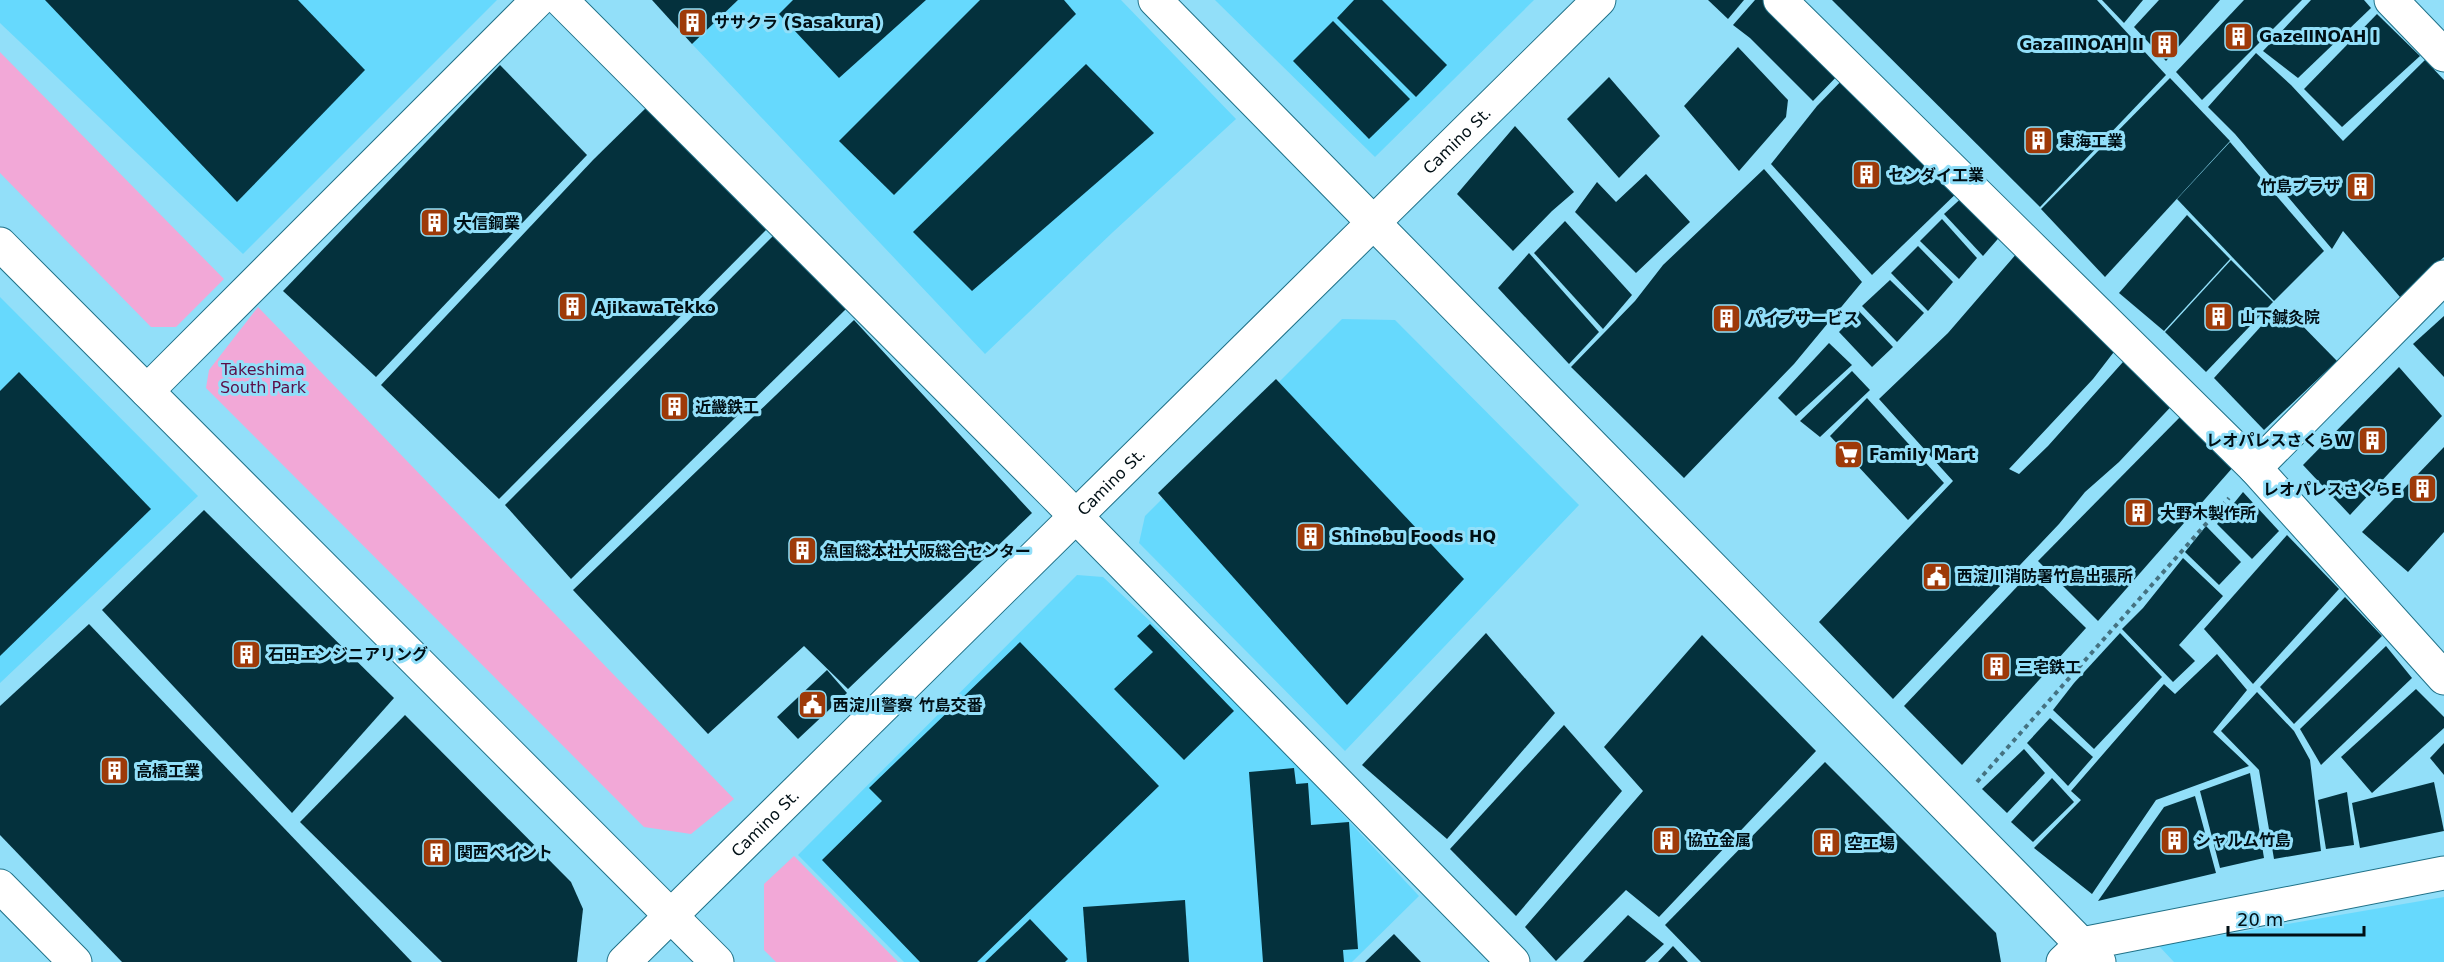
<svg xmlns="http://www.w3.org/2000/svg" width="2444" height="962" font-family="'DejaVu Sans','Noto Sans JP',sans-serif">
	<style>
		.built { fill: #66d9fd }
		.green { fill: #f2a8d7 }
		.building { fill: #04313d }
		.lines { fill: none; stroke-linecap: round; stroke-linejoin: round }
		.street-casing { stroke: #1f7188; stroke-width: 35 }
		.secondary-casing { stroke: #1f7188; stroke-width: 35 }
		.path { stroke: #457281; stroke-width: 4; stroke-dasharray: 4.5 4.5; stroke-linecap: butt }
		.street { stroke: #fff; stroke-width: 33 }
		.secondary { stroke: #fff; stroke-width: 33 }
		.labels { text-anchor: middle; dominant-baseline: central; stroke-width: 6; stroke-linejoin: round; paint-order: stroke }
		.poi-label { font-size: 16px; font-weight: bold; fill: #000f15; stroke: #92dff9; text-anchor: start }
		.street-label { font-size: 16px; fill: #000f15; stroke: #92dff9 }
		.park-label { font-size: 16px; fill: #5b0e47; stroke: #92dff9 }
	</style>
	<rect width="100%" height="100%" fill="#92dff9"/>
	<g class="built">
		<path d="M0 0H497L243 254 0 23Z"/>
		<path d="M738 0H1121L1236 119 1113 232 985 354 692 44Z"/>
		<path d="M1215 0H1534L1375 157Z"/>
		<path d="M0 297 198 496 0 683Z"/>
		<path d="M1342 319 1395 320 1579 505 1345 751 1139 543 1145 516Z"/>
		<path d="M1077 575 1103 577 1246 711 1419 896 1352 962H904L798 855Z"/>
		<path d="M2444 897V962H2174L2159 946Z"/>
	</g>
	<g class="green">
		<path d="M0 52 224 279 176 327H151L0 173Z"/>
		<path d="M258 307 734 799 691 834 644 827 206 388 209 370Z"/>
		<path d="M794 856 898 962H776L764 950V884Z"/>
	</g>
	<g class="building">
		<path d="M45 0H298L365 70 237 202Z"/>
		<path d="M652 0H738L692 44Z"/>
		<path d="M793 0H926L839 78 779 14Z"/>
		<path d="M980 0H1064L1076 14 894 195 839 141Z"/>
		<path d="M1354 0H1382L1447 65 1416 97 1337 18Z"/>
		<path d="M1708 0H1744L1728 19Z"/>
		<path d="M1755 0H1769L1842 71 1813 101 1750 38 1733 25Z"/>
		<path d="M1832 0H2097L2166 75 2040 207Z"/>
		<path d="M2102 0H2143L2124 23Z"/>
		<path d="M2159 0H2220L2166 61 2134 27Z"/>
		<path d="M2244 0H2302L2202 100 2176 72Z"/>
		<path d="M2311 0H2364L2371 8 2298 78 2263 51Z"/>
		<path d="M2377 14 2420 56 2342 127 2304 89Z"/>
		<path d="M1333 21 1410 99 1369 139 1293 61Z"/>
		<path d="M1738 47 1788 100 1786 117 1739 171 1684 106Z"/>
		<path d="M2256 53 2291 85 2343 141 2425 60 2444 80V257L2400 297 2343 231 2332 249 2235 134 2208 107Z"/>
		<path d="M1086 64 1154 133 972 291 913 232Z"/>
		<path d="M500 65 587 155 376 377 283 291Z"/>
		<path d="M1847 75 1964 186 1872 275 1771 164 1817 106Z"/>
		<path d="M1609 77 1660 136 1619 178 1567 119Z"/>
		<path d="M2170 78 2230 141 2105 277 2041 209Z"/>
		<path d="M653 101 768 228 499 499 381 385 593 160Z"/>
		<path d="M1515 126 1574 192 1552 211 1513 251 1457 194Z"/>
		<path d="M2230 142 2324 251 2274 301 2177 199Z"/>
		<path d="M1764 169 1862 282 1794 364 1684 478 1571 367 1635 301 1663 265Z"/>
		<path d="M1646 174 1690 222 1636 273 1575 212 1597 182 1616 202Z"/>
		<path d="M1967 193 2003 233 1983 256 1944 214Z"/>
		<path d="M2187 215 2230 259 2164 331 2119 293Z"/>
		<path d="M1942 219 1977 258 1959 279 1920 241Z"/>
		<path d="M1565 221 1632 295 1603 329 1534 253Z"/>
		<path d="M774 235 846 309 571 579 505 505Z"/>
		<path d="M2024 245 2120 344 2093 379 2009 469 2019 474 2048 446 2131 353 2179 398 2119 462 2085 492 2059 524 1893 699 1819 622 1953 481 1879 399 1948 333Z"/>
		<path d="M1918 246 1953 282 1928 311 1891 273Z"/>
		<path d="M1529 253 1599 332 1569 364 1498 288Z"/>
		<path d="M2231 260 2273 302 2206 372 2165 332Z"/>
		<path d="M1890 280 1924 313 1897 342 1862 306Z"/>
		<path d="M2285 308 2337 361 2264 430 2214 378 2274 312Z"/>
		<path d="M1859 311 1893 347 1872 367 1839 332Z"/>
		<path d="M2444 316V377L2413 344Z"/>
		<path d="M854 320 1032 513 848 689 804 646 708 734 573 590Z"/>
		<path d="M1829 343 1852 365 1796 416 1778 398Z"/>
		<path d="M2399 367 2442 416 2350 515 2303 465Z"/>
		<path d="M1852 371 1870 390 1820 437 1800 421Z"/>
		<path d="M19 372 151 509 0 656V391Z"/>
		<path d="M1276 379 1464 579 1347 705 1158 493Z"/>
		<path d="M1867 398 1944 483 1908 520 1830 436Z"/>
		<path d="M2183 414 2234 466 2098 621 2038 561Z"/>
		<path d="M2444 447V532L2408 572 2362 532Z"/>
		<path d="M2243 492 2279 531 2252 559 2217 524Z"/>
		<path d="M204 510 394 698 292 813 102 610Z"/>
		<path d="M2206 526 2241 562 2219 585 2185 552Z"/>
		<path d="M2287 535 2339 589 2253 684 2204 629Z"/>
		<path d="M2183 558 2223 596 2179 645 2195 661 2173 682 2122 629 2143 608Z"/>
		<path d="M2030 573 2086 628 1962 765 1904 706Z"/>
		<path d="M2345 597 2382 636 2294 724 2260 687Z"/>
		<path d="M89 624 412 962H122L0 835V706Z"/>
		<path d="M1150 624 1234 711 1184 760 1114 689 1153 652 1137 636Z"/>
		<path d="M1486 633 1555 713 1447 839 1362 765Z"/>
		<path d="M2120 633 2162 677 2094 749 2053 710 2074 683Z"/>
		<path d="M1702 635 1816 751 1659 917 1626 890 1556 961 1525 927 1643 791 1604 747Z"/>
		<path d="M1020 642 1159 786 977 962H920L822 860 882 801 869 788Z"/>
		<path d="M2386 646 2412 678 2321 765 2300 729Z"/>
		<path d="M2217 654 2247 690 2213 732 2249 766 2156 800 2092 894 2034 848 2081 800 2071 791 2164 684 2175 694Z"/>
		<path d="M827 670 847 693 798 739 777 717Z"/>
		<path d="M2416 689 2444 717V728L2372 793 2341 757Z"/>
		<path d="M2257 692 2294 731 2310 760 2321 851 2274 859 2259 770 2221 731Z"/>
		<path d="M405 715 571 882 583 909 577 962H442L300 822Z"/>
		<path d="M2050 718 2093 757 2068 786 2027 743Z"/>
		<path d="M1564 725 1622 791 1516 916 1450 849Z"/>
		<path d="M2444 743V775L2430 758Z"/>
		<path d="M2024 749 2045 773 2007 813 1982 789Z"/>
		<path d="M1825 762 1996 933 2001 962H1701L1665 925Z"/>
		<path d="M1294 768 1296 784 1308 783 1311 825 1349 822 1358 949 1343 950 1344 962H1263L1249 772Z"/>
		<path d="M2250 773 2264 858 2220 868 2200 791Z"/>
		<path d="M2052 778 2074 802 2033 842 2011 822Z"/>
		<path d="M2434 782 2444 831 2360 848 2352 803Z"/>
		<path d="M2347 792 2354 845 2326 849 2318 800Z"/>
		<path d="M2195 796 2216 873 2098 901 2164 807Z"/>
		<path d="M1185 900 1189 962H1087L1083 907Z"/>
		<path d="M1628 915 1664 944 1645 962H1583Z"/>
		<path d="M1030 919 1068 959 1065 962H985Z"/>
		<path d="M1394 934 1421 962H1365Z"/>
		<path d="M1673 946 1688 962H1658Z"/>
	</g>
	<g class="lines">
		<defs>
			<g id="street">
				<path d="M561 0 1055 495 1513 962"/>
				<path d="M1155 0 2099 962"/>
				<path d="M1780 0 2255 468 2444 678"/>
				<path d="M2391 0 2444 55"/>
				<path d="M147 391 538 0"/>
				<path d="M2255 468 2444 277"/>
				<path d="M0 886 75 962"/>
				<path d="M2063 962 2082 944 2444 873"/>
			</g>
			<g id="secondary">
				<path d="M0 244 717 962"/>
				<path id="s1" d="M624 962 1599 0"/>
			</g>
		</defs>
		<use href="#street" class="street-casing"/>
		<use href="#secondary" class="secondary-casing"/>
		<path class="path" d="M1977 782 2229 498"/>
		<use href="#street" class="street"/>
		<use href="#secondary" class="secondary"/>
	</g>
	<defs>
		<symbol id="building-square" viewBox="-11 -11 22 22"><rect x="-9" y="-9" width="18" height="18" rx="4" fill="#9e3a09" stroke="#92dff9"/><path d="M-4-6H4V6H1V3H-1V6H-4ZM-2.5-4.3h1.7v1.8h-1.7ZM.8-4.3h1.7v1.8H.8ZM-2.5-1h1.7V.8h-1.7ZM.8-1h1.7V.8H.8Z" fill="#fff"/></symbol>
		<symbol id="supermarket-square" viewBox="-11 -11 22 22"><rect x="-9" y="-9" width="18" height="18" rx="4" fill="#9e3a09" stroke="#92dff9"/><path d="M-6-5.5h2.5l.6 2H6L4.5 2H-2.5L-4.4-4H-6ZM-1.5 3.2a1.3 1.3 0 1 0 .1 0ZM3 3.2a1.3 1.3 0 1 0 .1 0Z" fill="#fff"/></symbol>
		<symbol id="civic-square" viewBox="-11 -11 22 22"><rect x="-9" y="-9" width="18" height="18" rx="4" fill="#9e3a09" stroke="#92dff9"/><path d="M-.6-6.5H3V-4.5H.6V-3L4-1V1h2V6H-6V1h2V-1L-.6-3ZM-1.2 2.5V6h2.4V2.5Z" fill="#fff"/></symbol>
	</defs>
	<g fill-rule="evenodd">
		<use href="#building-square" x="676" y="6" width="33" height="33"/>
		<use href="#building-square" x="2222" y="20" width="33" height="33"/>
		<use href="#building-square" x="2148" y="28" width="33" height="33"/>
		<use href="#building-square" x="2022" y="124" width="33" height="33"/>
		<use href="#building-square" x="1850" y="158" width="33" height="33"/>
		<use href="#building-square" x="2344" y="170" width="33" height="33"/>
		<use href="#building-square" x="418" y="206" width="33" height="33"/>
		<use href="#building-square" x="556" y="290" width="33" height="33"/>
		<use href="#building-square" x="2202" y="300" width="33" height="33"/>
		<use href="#building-square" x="1710" y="302" width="33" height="33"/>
		<use href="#building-square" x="658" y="390" width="33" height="33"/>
		<use href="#building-square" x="2356" y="424" width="33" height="33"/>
		<use href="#supermarket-square" x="1832" y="438" width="33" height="33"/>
		<use href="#building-square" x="2406" y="472" width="33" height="33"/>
		<use href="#building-square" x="2122" y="496" width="33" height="33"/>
		<use href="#building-square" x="1294" y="520" width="33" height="33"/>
		<use href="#building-square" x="786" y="534" width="33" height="33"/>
		<use href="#civic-square" x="1920" y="560" width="33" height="33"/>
		<use href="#building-square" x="230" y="638" width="33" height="33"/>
		<use href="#building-square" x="1980" y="650" width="33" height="33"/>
		<use href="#civic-square" x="796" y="688" width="33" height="33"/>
		<use href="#building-square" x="98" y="754" width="33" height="33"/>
		<use href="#building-square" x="1650" y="824" width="33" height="33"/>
		<use href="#building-square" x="2158" y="824" width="33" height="33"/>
		<use href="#building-square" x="1810" y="826" width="33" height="33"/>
		<use href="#building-square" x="420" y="836" width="33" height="33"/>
	</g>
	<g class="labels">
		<g class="poi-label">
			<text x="714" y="22">ササクラ (Sasakura)</text>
			<text x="2259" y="36">GazellNOAH I</text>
			<text x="2144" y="44" text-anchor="end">GazallNOAH II</text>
			<text x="2059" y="141">東海工業</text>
			<text x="1888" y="175">センダイ工業</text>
			<text x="2340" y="186" text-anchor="end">竹島プラザ</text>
			<text x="456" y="223">大信鋼業</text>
			<text x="594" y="307">AjikawaTekko</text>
			<text x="2240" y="317">山下鍼灸院</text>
			<text x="1747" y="318">パイプサービス</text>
			<text x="695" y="407">近畿鉄工</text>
			<text x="2352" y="440" text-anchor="end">レオパレスさくらW</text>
			<text x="1869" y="454">Family Mart</text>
			<text x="2402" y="489" text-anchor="end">レオパレスさくらE</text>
			<text x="2160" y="513">大野木製作所</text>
			<text x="1331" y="536">Shinobu Foods HQ</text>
			<text x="823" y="551">魚国総本社大阪総合センター</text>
			<text x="1957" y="576">西淀川消防署竹島出張所</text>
			<text x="268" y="654">石田エンジニアリング</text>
			<text x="2017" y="667">三宅鉄工</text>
			<text x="833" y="705">西淀川警察 竹島交番</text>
			<text x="136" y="771">高橋工業</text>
			<text x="1687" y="840">協立金属</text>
			<text x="2195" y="840">シャルム竹島</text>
			<text x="1847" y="843">空工場</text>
			<text x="457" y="852">関西ペイント</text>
		</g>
		<g class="street-label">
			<text stroke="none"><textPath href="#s1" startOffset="1170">Camino St.</textPath></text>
			<text stroke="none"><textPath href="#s1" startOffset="684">Camino St.</textPath></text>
			<text stroke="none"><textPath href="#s1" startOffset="198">Camino St.</textPath></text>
		</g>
		<g class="park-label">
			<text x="263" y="369">Takeshima<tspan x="263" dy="18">South Park</tspan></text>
		</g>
	</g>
	<path d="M2228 926v9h136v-9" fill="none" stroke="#000f15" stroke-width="3"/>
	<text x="2237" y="926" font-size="18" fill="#000f15" stroke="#92dff9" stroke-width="4.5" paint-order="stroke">20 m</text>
</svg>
